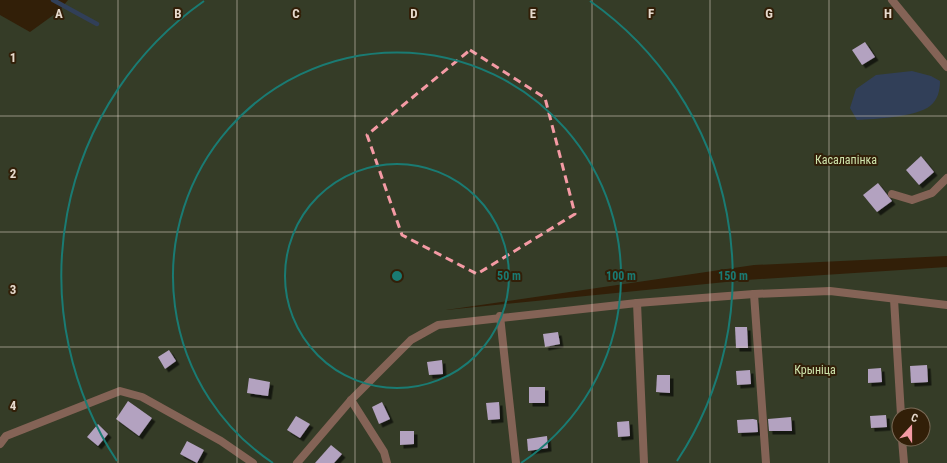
<svg xmlns="http://www.w3.org/2000/svg" width="947" height="463" font-family="'Roboto Condensed',sans-serif">
	<style>
		.green { fill: #353c27; fill-rule: evenodd }
		.water { fill: #313f58 }
		.lines { fill: none; stroke-linecap: round; stroke-linejoin: round }
		.stream { stroke: #313f58; stroke-width: 4.5 }
		.building { fill: #b3a2c0; filter: url(#shadow) }
		.service { stroke: #846356; stroke-width: 8 }
		.minor { stroke: #846356; stroke-width: 8 }
		.marked { fill: none; stroke: #f49aa4; stroke-width: 3; stroke-dasharray: 8 5; stroke-linejoin: round }
		.grid { fill: none; stroke: #e7dacd; stroke-width: 1; stroke-opacity: 0.55 }
		.ring { fill: none; stroke: #1a7b73; stroke-width: 2 }
		.labels { text-anchor: middle; dominant-baseline: central; stroke-width: 4; stroke-linejoin: round; paint-order: stroke }
		.park-label { font-size: 12px; fill: #cfe4ac; stroke: #321f08 }
		.grid-label { font-size: 13px; text-anchor: middle; font-weight: bold; fill: #e7dacd; stroke: #321f08; stroke-width: 4; stroke-linejoin: round; paint-order: stroke }
		.centre { fill: #1a7b73; stroke: #321f08; stroke-width: 2 }
		.ring-label { font-size: 12px; text-anchor: middle; font-weight: bold; fill: #1a7b73; stroke: #321f08; stroke-width: 4; stroke-linejoin: round; paint-order: stroke }
	</style>
	<defs>
		<filter id="shadow"><feDropShadow dx="3.5" dy="3.5" stdDeviation="0" flood-color="#0009"/></filter>
	</defs>
	<rect width="100%" height="100%" fill="#321f08"/>
	<path class="green" d="M68 0H947V256L754 265 446 310 746 280 947 267V463H0V15L30 32 59 11ZM899 415H923V439H899Z"/>
	<path class="water" d="M912 71 931 76 940 81C940 90 938 100 930 106 916 117 875 119 857 120L850 108 856 89 876 75Z"/>
	<g class="lines">
		<path class="stream" d="M53 0 97 24"/>
	</g>
	<g class="building">
		<path d="M865 42 875 57 862 65 852 50Z"/>
		<path d="M921 156 934 172 919 185 906 170Z"/>
		<path d="M878 183 892 201 877 212 863 195Z"/>
		<path d="M735 327H747L748 348H736Z"/>
		<path d="M558 332 560 344 545 347 543 334Z"/>
		<path d="M169 350 176 361 165 369 158 357Z"/>
		<path d="M442 360 443 374 429 375 427 362Z"/>
		<path d="M927 365 928 382 911 383 910 366Z"/>
		<path d="M881 368 882 382 868 383V369Z"/>
		<path d="M750 370 751 384 737 385 736 371Z"/>
		<path d="M657 375H670V393L656 392Z"/>
		<path d="M249 378 270 382 268 396 247 393Z"/>
		<rect x="529" y="387" width="16" height="16"/>
		<path d="M128 401 152 418 139 436 116 419Z"/>
		<path d="M382 402 390 419 379 424 372 407Z"/>
		<path d="M499 402 500 419 488 420 486 403Z"/>
		<path d="M886 415 887 427 871 428 870 416Z"/>
		<path d="M296 416 310 424 300 438 287 430Z"/>
		<path d="M791 417 792 431H769L768 419Z"/>
		<path d="M753 419 757 420 758 432 738 433 737 420Z"/>
		<path d="M629 421 630 436 618 437 617 422Z"/>
		<path d="M98 424 108 434 98 446 87 437Z"/>
		<path d="M400 431H414V444L400 445Z"/>
		<path d="M547 436 548 448 528 451 527 439Z"/>
		<path d="M187 441 204 450 197 463 180 454Z"/>
		<path d="M331 445 342 454 334 463H315Z"/>
	</g>
	<g class="lines">
		<g class="service">
			<path d="M892 0 947 67"/>
			<path d="M892 194 912 200 932 193 947 178"/>
			<path d="M754 294 766 463"/>
			<path d="M894 299 901 415"/>
			<path d="M637 303 644 463"/>
			<path d="M500 316 516 463"/>
			<path d="M351 400 384 452 387 463"/>
			<path d="M902 439 904 463"/>
			<path d="M0 444 6 436 120 391 142 397 221 441 253 463"/>
		</g>
		<path class="minor" d="M297 463 351 400 411 340 438 325 637 303 754 294 830 291 947 305"/>
	</g>
	<path class="marked" d="M470 50 545 98 575 214 477 274 402 235 367 135Z"/>
	<path class="grid" d="M118 0V463M237 0V463M355 0V463M474 0V463M592 0V463M710 0V463M829 0V463M0 116H947M0 232H947M0 347H947"/>
	<g class="ring">
		<circle cx="397" cy="276" r="112"/>
		<path d="M273 463A224 224 0 1 1 521 463"/>
		<path d="M117 461A336 336 0 0 1 204 1M590 1A336 336 0 0 1 677 461"/>
	</g>
	<g class="labels">
		<g class="park-label">
			<text x="846" y="160">Касалапінка</text>
			<text x="815" y="370">Крыніца</text>
		</g>
	</g>
	<g class="grid-label">
		<text x="59" y="18">A</text>
		<text x="178" y="18">B</text>
		<text x="296" y="18">C</text>
		<text x="414" y="18">D</text>
		<text x="533" y="18">E</text>
		<text x="651" y="18">F</text>
		<text x="769" y="18">G</text>
		<text x="888" y="18">H</text>
		<text x="13" y="62">1</text>
		<text x="13" y="178">2</text>
		<text x="13" y="294">3</text>
		<text x="13" y="410">4</text>
	</g>
	<circle cx="397" cy="276" r="6" class="centre"/>
	<g class="ring-label">
		<text x="509" y="280">50 m</text>
		<text x="621" y="280">100 m</text>
		<text x="733" y="280">150 m</text>
	</g>
	<g transform="translate(911 427) rotate(21)"><circle r="19" fill="#321f08" stroke="#7a6a57"/>
	<path d="M0-3L7 15L0 10L-7 15Z" fill="#f49aa4"/>
	<text y="-6" font-size="11" font-weight="bold" text-anchor="middle" fill="#e7dacd">С</text>
	</g>
</svg>
